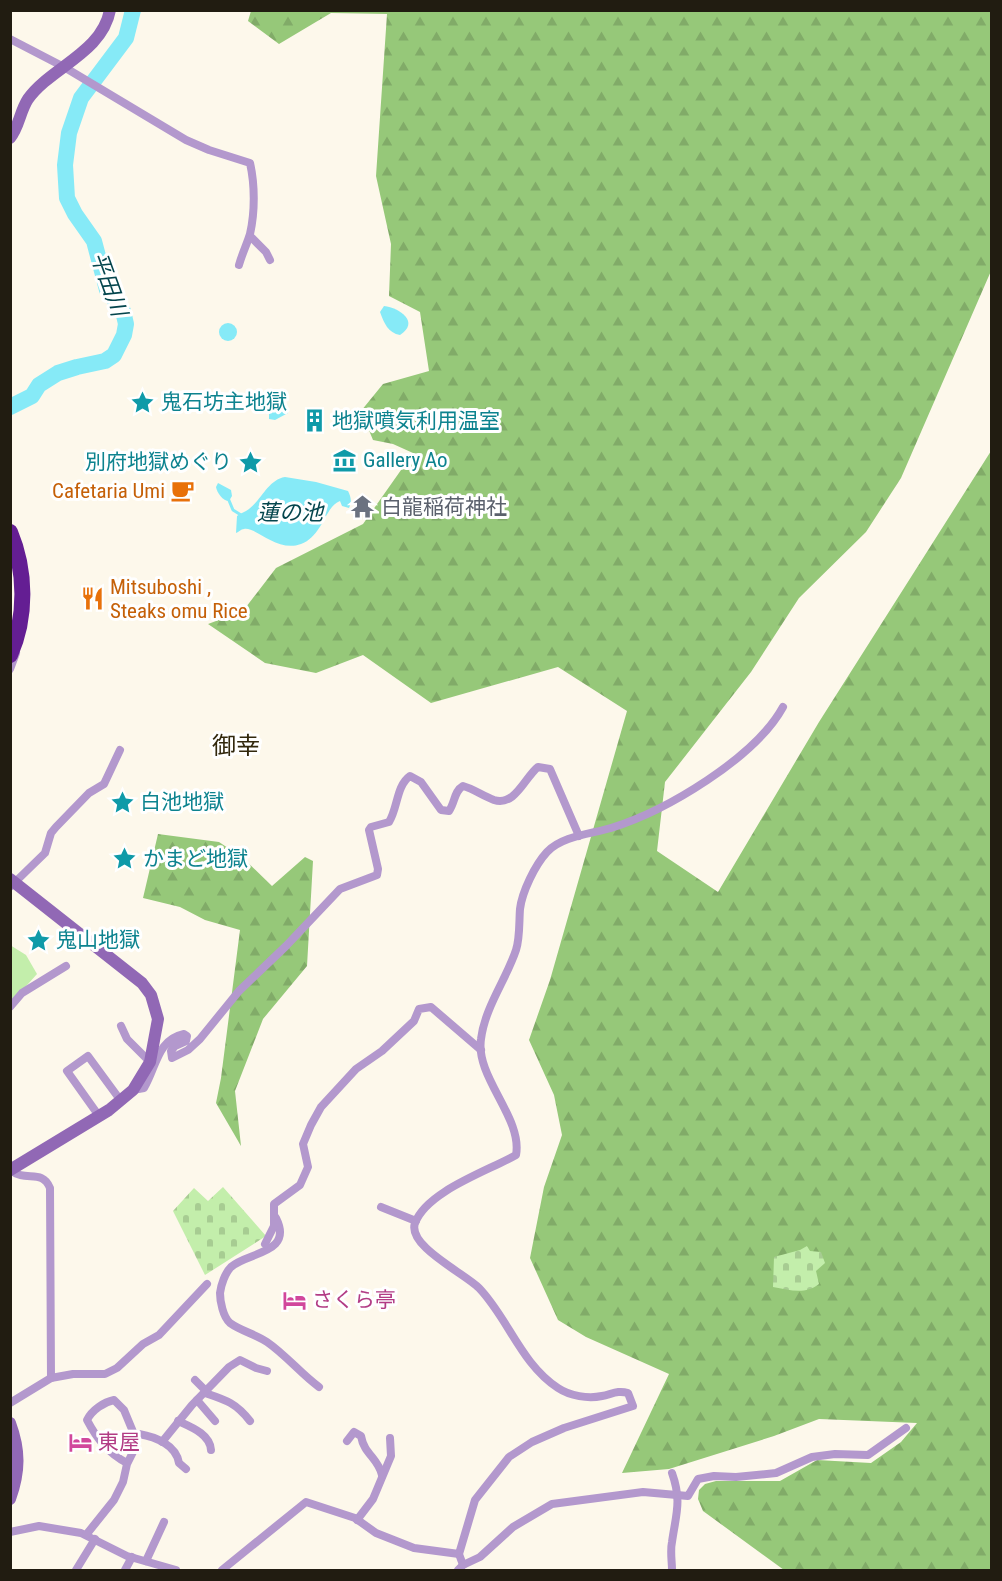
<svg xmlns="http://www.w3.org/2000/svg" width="1002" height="1581" font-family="'Roboto Condensed','Noto Sans JP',sans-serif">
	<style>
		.forest { fill: url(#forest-firs) }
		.cemetery { fill: url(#cemetery-stones) }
		.green { fill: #c3eeab }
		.water { fill: #86eaf7 }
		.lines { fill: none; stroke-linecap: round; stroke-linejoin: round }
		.stream { stroke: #86eaf7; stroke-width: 3 }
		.river { stroke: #86eaf7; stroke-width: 16 }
		.street { stroke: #b398cd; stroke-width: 8 }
		.secondary { stroke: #9168b5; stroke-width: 12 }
		.highway { stroke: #641e93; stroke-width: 16 }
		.labels { text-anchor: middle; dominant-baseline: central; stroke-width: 6; stroke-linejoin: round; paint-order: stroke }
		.culture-label { font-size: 21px; fill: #0d838f; stroke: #fff; text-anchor: start }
		.food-label { font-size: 21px; fill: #c56008; stroke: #fff; text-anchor: end }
		.worship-label { font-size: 21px; fill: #5b616d; stroke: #fff; text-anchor: start }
		.hotel-label { font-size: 21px; fill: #b23c85; stroke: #fff; text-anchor: start }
		.water-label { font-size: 22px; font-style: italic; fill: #04454d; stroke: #fff }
		.quarter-label { font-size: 24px; fill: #32280d; stroke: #fff }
	</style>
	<defs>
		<pattern id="forest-firs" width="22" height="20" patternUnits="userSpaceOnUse" patternTransform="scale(1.5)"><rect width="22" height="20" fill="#96c879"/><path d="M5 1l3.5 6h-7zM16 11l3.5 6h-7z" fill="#81ab68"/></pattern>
		<pattern id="cemetery-stones" width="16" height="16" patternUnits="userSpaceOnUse" patternTransform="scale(1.5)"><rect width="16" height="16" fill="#c3eeab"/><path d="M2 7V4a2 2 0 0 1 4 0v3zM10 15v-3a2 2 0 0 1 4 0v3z" fill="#a7cc92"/></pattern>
	</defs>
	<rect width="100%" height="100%" fill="#fdf8eb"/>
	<g class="forest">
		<path d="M251 11H991V271L901 478 866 532 799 598 751 672 665 782 657 851 718 892 819 722 991 451V1570H784L703 1511 698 1499 699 1490 705 1484 716 1481H780L817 1460 871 1463 901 1442 917 1423 819 1419 774 1436 669 1469 622 1473 669 1374 586 1337 558 1320 530 1258 544 1187 562 1135 554 1095 529 1040 550 980 627 711 558 667 431 703 363 655 316 673 265 663 208 624 243 611 276 568 363 524 413 453 393 444 373 440 361 411 383 384 429 371 420 312 389 296 391 244 376 176 387 14 331 13 279 44 248 21Z"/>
		<path d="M158 834 219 842 243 858 272 886 305 857 313 861 307 966 263 1019 235 1091 241 1146 216 1103 221 1078 240 930 205 920 180 907 143 898Z"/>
	</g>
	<g class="cemetery">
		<path d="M223 1187 266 1236 205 1275 173 1211 194 1188 208 1201Z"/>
		<path d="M807 1246 810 1251 821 1252 825 1263 816 1271 819 1284C805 1295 790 1290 773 1287L774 1257 800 1250Z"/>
	</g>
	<path class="green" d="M10 945 26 955 37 974 11 1003Z"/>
	<g class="water">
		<path d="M384 306C400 308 420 322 400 335 388 333 384 323 380 312Z"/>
		<circle cx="228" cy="332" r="9"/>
		<path d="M278 406 287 408 288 413 275 420 269 419V414Z"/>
		<path d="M285 477 316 482 348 491C351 497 352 502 349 508L342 506 340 501C325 506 323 536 301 544 277 553 255 526 244 529 241 529 239 532 236 533L237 516C241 513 245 512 249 509 262 499 268 480 285 477Z"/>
		<path d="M218 483 231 490 232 496 229 501C223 501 217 493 216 487Z"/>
	</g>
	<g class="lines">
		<path class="stream" d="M228 498 233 510 241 515"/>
		<path class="river" d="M10 407 32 396 39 385 58 373 77 367 105 361 114 355 124 335 126 324 123 311 107 290 94 241 75 214 67 198 65 165 69 133 81 98 126 38 133 10"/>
		<g class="street">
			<path d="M10 39 64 67 186 140 209 150 250 163C255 185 255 212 250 234 247 244 242 254 239 265"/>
			<path d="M250 236 266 252 270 260"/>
			<path d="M10 669 16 653"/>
			<path d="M10 887 45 853 51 833 56 827 89 793 104 784 120 750"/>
			<path d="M10 1007 22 993 66 966"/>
			<path d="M121 1026 127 1039 150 1062"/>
			<path d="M133 1090 144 1088C157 1066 157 1040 184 1034L187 1036 186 1041 175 1046 171 1051 172 1058 188 1050 200 1039 239 991 286 946 340 889 377 875 378 869 369 830 371 827 389 822C398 808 396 786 410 776L421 782 441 810 449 811C455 803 454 791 463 786 474 789 483 796 494 800 515 807 525 777 538 767L550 769 579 836"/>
			<path d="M99 1116 67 1071 88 1056 121 1101"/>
			<path d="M11 1170C25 1183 42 1168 50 1188L51 1378"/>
			<path d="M381 1207 416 1221"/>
			<path d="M276 1218C294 1254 247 1252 231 1267 225 1273 221 1285 220 1293 220 1301 223 1317 230 1323 241 1331 255 1334 267 1342 286 1355 301 1374 319 1387"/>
			<path d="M265 1244 274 1226V1204L300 1185 308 1167 303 1144 311 1125 321 1107 356 1069 382 1051 414 1021 419 1009 431 1007 481 1050"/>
			<path d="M195 1380 206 1391"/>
			<path d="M205 1393C226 1400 236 1403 250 1421"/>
			<path d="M197 1400 215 1421"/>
			<path d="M10 1403 51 1378 73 1374H105L117 1368 143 1344 159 1335 207 1284"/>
			<path d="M178 1421C191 1427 210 1434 211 1450"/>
			<path d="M347 1441 354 1432 361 1436C364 1454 378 1458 382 1475"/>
			<path d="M162 1442 192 1405 229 1367 240 1360 256 1368 267 1371"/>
			<path d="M127 1463C108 1453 97 1439 87 1420 92 1410 104 1402 114 1400L124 1410 136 1439"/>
			<path d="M672 1473C682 1501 676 1514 672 1542 670 1551 672 1561 672 1570"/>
			<path d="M357 1520 373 1499 391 1456 390 1438"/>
			<path d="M10 1532 39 1526 81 1533 127 1556 176 1570"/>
			<path d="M86 1535 114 1500 123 1482 127 1464 133 1452 136 1437 139 1434C156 1437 176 1445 179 1463L186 1469"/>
			<path d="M146 1561 164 1522"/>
			<path d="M463 1565 459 1554 475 1500 509 1457 532 1442 564 1428 633 1406 628 1393C618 1390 612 1394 602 1396 588 1399 570 1396 558 1388 521 1364 508 1318 479 1288 464 1273 407 1246 415 1223 427 1191 488 1171 516 1155 523 1118 475 1077 481 1039 485 1007 506 980 516 950 520 938 519 922 520 909 522 892 535 865 547 852 562 836 591 834 611 828 666 811 755 758 783 707"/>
			<path d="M76 1570 95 1539"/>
			<path d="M125 1570 132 1557"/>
			<path d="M222 1570 306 1502 355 1518 376 1533 414 1548 459 1554"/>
			<path d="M458 1570 463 1565 480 1557 513 1527 552 1504 643 1492 688 1496 698 1479 714 1476 736 1477 776 1473 812 1457 835 1454 868 1455 906 1428"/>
		</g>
		<g class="secondary">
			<path d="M10 138C19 127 20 111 28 99 51 67 102 53 110 10"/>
			<path d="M10 879 142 983 151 995 158 1019 150 1062 133 1090 109 1110 10 1170"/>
			<path d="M10 1423C20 1450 20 1471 10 1499"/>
		</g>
		<path class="highway" d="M10 532C26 570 27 617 10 655"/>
	</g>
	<defs>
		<symbol id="sight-bare" viewBox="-9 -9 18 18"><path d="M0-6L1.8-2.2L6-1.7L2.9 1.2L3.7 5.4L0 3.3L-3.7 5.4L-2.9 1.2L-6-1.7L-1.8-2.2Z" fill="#0f9aa8" stroke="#fff" stroke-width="2.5" paint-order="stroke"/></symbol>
		<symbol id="building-bare" viewBox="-9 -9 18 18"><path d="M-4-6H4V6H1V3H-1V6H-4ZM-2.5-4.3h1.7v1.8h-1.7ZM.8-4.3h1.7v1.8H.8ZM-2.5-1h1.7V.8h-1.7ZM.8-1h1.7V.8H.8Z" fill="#0f9aa8" stroke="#fff" stroke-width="2.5" paint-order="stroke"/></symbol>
		<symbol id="museum-bare" viewBox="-9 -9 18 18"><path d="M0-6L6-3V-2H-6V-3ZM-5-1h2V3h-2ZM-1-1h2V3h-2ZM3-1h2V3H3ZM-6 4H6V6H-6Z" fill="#0f9aa8" stroke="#fff" stroke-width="2.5" paint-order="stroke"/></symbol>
		<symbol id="cafe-bare" viewBox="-9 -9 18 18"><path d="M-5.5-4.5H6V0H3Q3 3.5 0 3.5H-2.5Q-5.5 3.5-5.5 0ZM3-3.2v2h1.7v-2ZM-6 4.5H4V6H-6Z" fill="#e8710a" stroke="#fff" stroke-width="2.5" paint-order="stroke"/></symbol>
		<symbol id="temple-bare" viewBox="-9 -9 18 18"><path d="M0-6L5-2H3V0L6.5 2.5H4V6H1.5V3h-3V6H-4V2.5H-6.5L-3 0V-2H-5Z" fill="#6b7280" stroke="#fff" stroke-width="2.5" paint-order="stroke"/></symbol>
		<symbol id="restaurant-bare" viewBox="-9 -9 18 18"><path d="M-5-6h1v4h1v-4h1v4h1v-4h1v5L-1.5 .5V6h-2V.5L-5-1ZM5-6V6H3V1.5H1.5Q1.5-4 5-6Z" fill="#e8710a" stroke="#fff" stroke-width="2.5" paint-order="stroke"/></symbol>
		<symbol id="hotel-bare" viewBox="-9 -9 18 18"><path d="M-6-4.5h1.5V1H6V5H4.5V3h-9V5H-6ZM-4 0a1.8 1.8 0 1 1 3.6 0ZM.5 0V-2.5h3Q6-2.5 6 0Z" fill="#d1479c" stroke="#fff" stroke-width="2.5" paint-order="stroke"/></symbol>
	</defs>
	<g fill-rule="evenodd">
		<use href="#sight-bare" x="126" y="386" width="33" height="33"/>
		<use href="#building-bare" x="298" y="404" width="33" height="33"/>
		<use href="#museum-bare" x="328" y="444" width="33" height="33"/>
		<use href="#sight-bare" x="234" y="446" width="33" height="33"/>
		<use href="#cafe-bare" x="166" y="474" width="33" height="33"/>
		<use href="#temple-bare" x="346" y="490" width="33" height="33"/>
		<use href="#restaurant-bare" x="76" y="582" width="33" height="33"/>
		<use href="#sight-bare" x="106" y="786" width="33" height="33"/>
		<use href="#sight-bare" x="108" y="842" width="33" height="33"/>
		<use href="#sight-bare" x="22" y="924" width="33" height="33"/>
		<use href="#hotel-bare" x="278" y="1284" width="33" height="33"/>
		<use href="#hotel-bare" x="64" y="1426" width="33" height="33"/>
	</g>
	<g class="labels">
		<g class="culture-label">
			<text x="161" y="402">鬼石坊主地獄</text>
			<text x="332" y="421">地獄噴気利用温室</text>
			<text x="363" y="460">Gallery Ao</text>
			<text x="232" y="462" text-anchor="end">別府地獄めぐり</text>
			<text x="140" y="802">白池地獄</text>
			<text x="143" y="859">かまど地獄</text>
			<text x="56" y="940">鬼山地獄</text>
		</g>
		<g class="food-label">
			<text x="165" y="491">Cafetaria Umi</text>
			<text x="110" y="587" text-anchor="start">Mitsuboshi ,<tspan x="110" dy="24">Steaks omu Rice</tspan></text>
		</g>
		<g class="worship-label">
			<text x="381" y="507">白龍稲荷神社</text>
		</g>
		<g class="hotel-label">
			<text x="312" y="1300">さくら亭</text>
			<text x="98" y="1442">東屋</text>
		</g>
		<g class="water-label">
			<text transform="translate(109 284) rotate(70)">平田川</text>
			<text x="290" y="512">蓮の池</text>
		</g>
		<g class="quarter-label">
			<text x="236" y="746">御幸</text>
		</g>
	</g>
	<rect width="1002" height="1581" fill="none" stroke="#211c11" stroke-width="24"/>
</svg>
